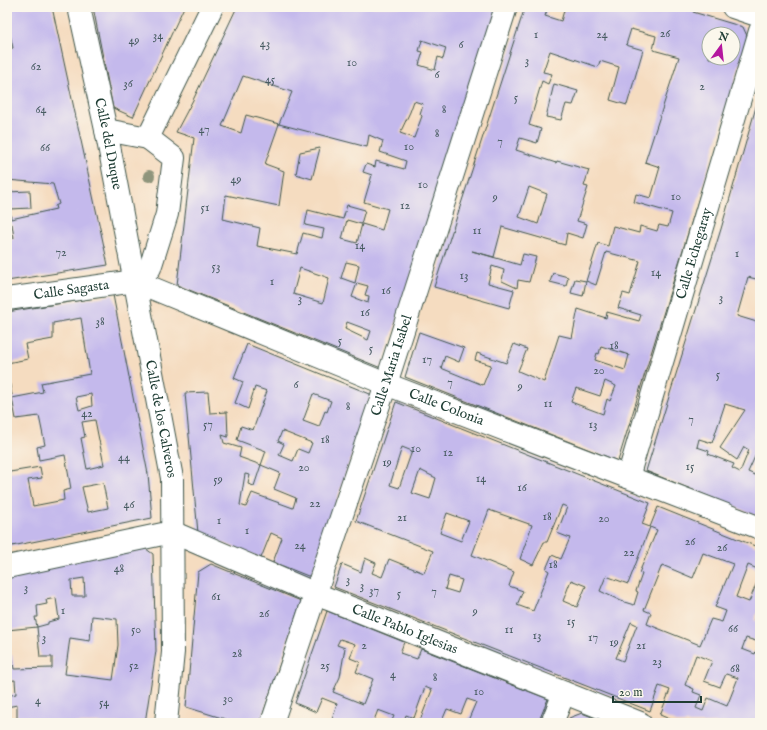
<svg xmlns="http://www.w3.org/2000/svg" width="767" height="730" font-family="'IM FELL English',serif">
	<style>
		.building { fill: #c4b9ec; fill-rule: evenodd }
		.lines { fill: none; stroke-linecap: round; stroke-linejoin: round }
		.minor-casing { stroke: #3f5549; stroke-width: 24 }
		.major-casing { stroke: #3f5549; stroke-width: 24 }
		.minor { stroke: #fff; stroke-width: 22 }
		.major { stroke: #fff; stroke-width: 22 }
		.tree { fill: #8f957b }
		.labels { text-anchor: middle; dominant-baseline: central; stroke-width: 3; stroke-linejoin: round; paint-order: stroke }
		.number-label { font-size: 12px; fill: #485c62 }
		.street-label { font-size: 14px; fill: #1f3d34; stroke: #fbf7ec }
	</style>
	<rect width="100%" height="100%" fill="#fbf7ec"/>
	<filter id="ink" filterUnits="userSpaceOnUse"><feTurbulence type="fractalNoise" baseFrequency=".025" numOctaves="2"/><feDisplacementMap in="SourceGraphic" scale="8" xChannelSelector="R" yChannelSelector="G"/><feConvolveMatrix kernelMatrix="1 2 1 2 8 2 1 2 1" color-interpolation-filters="sRGB"/></filter>
	<filter id="wash" filterUnits="userSpaceOnUse"><feTurbulence type="fractalNoise" baseFrequency=".012" numOctaves="4" result="noise"/><feDisplacementMap in="SourceGraphic" scale="16" xChannelSelector="R" yChannelSelector="G"/><feGaussianBlur stdDeviation="0.9" result="paint"/><feColorMatrix in="noise" values="0 0 0 0 0 0 0 0 0 0 0 0 0 0 0 0 0 1.4 0 .05"/><feComposite in="paint" operator="in"/></filter>
	<g filter="url(#wash)">
		<rect width="100%" height="100%" fill="#f5dcc0"/>
		<g id="blocks">
			<g class="building">
				<path d="M7 7H52L108 265 7 281V240L14 238 12 224 7 225V192L30 191 31 208 10 209 11 219 56 209 55 206 59 204 53 184 7 180V49L13 48 9 30H7Z"/>
				<path d="M93 7H117L129 11 130 7H184L133 117 113 108Z"/>
				<path d="M237 7H499L381 368 177 285 194 138 176 132 194 98ZM422 40 446 48 443 59 438 57 435 70 419 65 423 52 419 51ZM243 76 292 92 279 124 246 115 241 133 222 126ZM414 101 423 104 420 114 422 116 414 138 400 133 410 112ZM279 124 367 147 369 135 383 141 380 152 406 161 404 169 376 161 375 167 366 164 363 172 372 175 364 202 388 209 382 230 362 224 357 243 342 239 347 220 361 224 365 210 347 205 343 219 308 210 305 225 324 229 322 238 303 233 297 254 257 246 260 228 223 219 226 195 279 206 284 171 265 164ZM346 262 359 265 355 283 341 278ZM300 268 329 278 323 303 293 294ZM357 283 368 286 365 295 369 296 368 303 352 297ZM347 322 371 331 368 340 345 329Z"/>
				<path d="M525 7H548L545 16 561 21 565 7H686L693 9V12L743 27 748 38 618 461 405 377 419 332 464 348 459 362 445 356 441 368 483 385 491 365 475 360 477 353 506 363 514 344 527 349 518 371 544 382 559 335 572 338 578 309 606 318 607 312 639 321 641 315 618 308 623 293 630 295 640 261 606 252 596 285 586 281 583 296 571 293 575 279 586 281 598 243 608 246 613 226 639 233 640 226 657 231 659 225 668 227 672 213 634 202 636 194 651 198 660 167 645 162 679 57 653 50 656 36 631 29 626 45 643 50 627 105 610 100 619 67 600 61 598 67 550 51 543 72 552 74 548 84 542 81 529 125 541 129 537 143 520 138 516 150 556 163 557 161 589 170 584 186 588 187 577 221 587 224 583 238 567 233 565 245 502 227 494 257 472 251 520 265 523 254 536 257 529 282 518 280 517 288 502 281 504 270 492 266 488 283 514 290 509 308 434 287ZM709 34H733V58H709ZM529 187 547 194 538 224 519 217ZM601 346 629 355 625 370 595 360 597 353 599 354ZM605 381 616 386 610 401 607 399 603 414 571 402 576 388 600 396Z"/>
				<path d="M554 84 578 91 573 105 566 104 561 120 546 117Z"/>
				<path d="M760 93V280L748 277 737 316 760 323V450H758L748 472 760 477V517L646 471 721 229ZM725 404 745 410 720 448 737 460 744 447 749 450 740 472 732 468 734 464 708 454 709 451 697 447 699 439 712 443Z"/>
				<path d="M320 148 312 179 296 174 300 152Z"/>
				<path d="M553 273 568 277 566 286 550 282Z"/>
				<path d="M113 295 148 474 152 518 7 547V459L10 472 40 467 42 478 28 480 33 506 64 500 63 491 71 489 65 455 39 460 37 447 45 445 39 416 16 419 12 398 43 392 41 383 90 374 81 318 53 323V339L25 344 28 359 7 363V312ZM91 394 92 406 79 410 76 397ZM95 420 104 465 87 469 81 438 85 437 82 422ZM103 483 108 508 88 512 82 487Z"/>
				<path d="M247 344 370 394 371 396 312 575 308 576 273 562 282 538 271 533 261 558 198 533 185 393 208 392 210 413 227 412 228 437 222 435 224 443 241 448 239 457 261 465 254 486 248 484 250 475 245 474 240 505 246 507 252 493 293 508 296 498 274 489 280 473 261 465 266 451 237 440 241 426 253 430 267 391 255 387 248 409 235 403 243 382 234 378ZM313 394 331 401 327 412 325 411 319 427 303 421ZM282 431 312 443 308 453 298 449 293 461 279 455 284 444 278 441Z"/>
				<path d="M7 370 12 395H7Z"/>
				<path d="M396 402 650 503 642 524 650 527 628 584 606 576 600 591 621 601 634 605 638 592 636 591 642 574 639 573 657 530 650 527 658 507 760 548V570L748 565 736 597 749 602 757 582 760 583V607L754 620 760 622V723H679L660 715 670 690 659 686 650 711 334 587 342 564 361 572 365 558 376 563 372 573 382 577 389 559 424 573 433 551 356 521ZM402 447 412 451 399 488 390 485ZM420 470 436 478 430 499 412 493ZM562 505 567 507 557 533 570 538 561 559 552 555 546 569 549 571 533 611 517 605 523 591 509 586 514 572 472 555 489 510 532 525 520 559 533 565 544 542H547ZM447 513 469 521 461 541 440 533ZM703 553 733 564 715 607 726 611 722 622 711 619 700 645 647 624 651 613 644 610 662 565 693 578ZM449 576 462 580 458 593 445 589ZM571 580 586 586 577 607 563 601ZM631 622 637 625 623 661 616 658ZM746 638 759 642 755 654 742 649ZM696 655 712 661 704 681 720 687 726 674 738 678 727 706 708 698 703 711 696 708 701 695 693 692 694 689 685 685Z"/>
				<path d="M142 546 153 554 156 651 145 723H17V705L7 707V696L16 694 15 680 7 681V656L12 655 14 669 52 668V657H40L37 627 48 624V622L59 619 56 598 46 600 47 604 37 606 38 617H35L37 627 7 630V574ZM84 578 85 596H72L71 580ZM92 616 117 619 118 645 113 680 65 674 70 638 90 641Z"/>
				<path d="M211 564 301 601 260 723H238L186 707 198 572Z"/>
				<path d="M327 611 404 642 400 653 417 659 421 649 548 699 538 723H467L476 702 467 699 461 714 447 709 441 723H419L432 690 425 687 414 718 406 715 403 723H391L394 716 378 710 373 723H331L337 704 322 698 316 712 295 703ZM340 639 355 644 350 658 360 662 356 672 373 679 363 704 333 692 340 677 345 648 337 645Z"/>
				<path d="M582 713 607 723H567L569 718Z"/>
			</g>
		</g>
	</g>
	<g filter="url(#ink)">
		<use href="#blocks" fill-opacity="0" stroke="#3f5549" stroke-width="1"/>
		<g class="lines">
			<defs>
				<g id="minor">
					<path id="s1" d="M79 7 106 130 172 478 173 652 166 723"/>
					<path d="M106 130 148 138"/>
					<path id="s2" d="M135 281 386 384 760 528"/>
					<path d="M135 281 150 268 167 214 174 158 148 138 212 7"/>
					<path id="s3" d="M7 299 135 281"/>
					<path id="s4" d="M628 477 760 31"/>
					<path id="s5" d="M7 567 172 532 316 594 640 723"/>
					<path id="s6" d="M272 723 386 384 506 7"/>
					<path d="M552 723 564 693"/>
				</g>
				<path id="major" d="M733 7 760 16"/>
			</defs>
			<use href="#minor" class="minor-casing"/>
			<use href="#major" class="major-casing"/>
			<use href="#minor" class="minor"/>
			<use href="#major" class="major"/>
		</g>
		<circle class="tree" cx="149" cy="176" r="6"/>
	</g>
	<g class="labels">
		<g class="number-label">
			<text x="665" y="33">26</text>
			<text x="536" y="34">1</text>
			<text x="602" y="34">24</text>
			<text x="158" y="35">34</text>
			<text x="134" y="40">49</text>
			<text x="265" y="43">43</text>
			<text x="461" y="44">6</text>
			<text x="527" y="60">3</text>
			<text x="352" y="62">10</text>
			<text x="36" y="66">62</text>
			<text x="437" y="74">6</text>
			<text x="270" y="79">45</text>
			<text x="128" y="83">36</text>
			<text x="702" y="86">2</text>
			<text x="516" y="97">5</text>
			<text x="41" y="109">64</text>
			<text x="444" y="109">8</text>
			<text x="204" y="129">47</text>
			<text x="437" y="133">8</text>
			<text x="500" y="141">7</text>
			<text x="409" y="146">10</text>
			<text x="45" y="147">66</text>
			<text x="236" y="179">49</text>
			<text x="423" y="184">10</text>
			<text x="676" y="196">10</text>
			<text x="495" y="197">9</text>
			<text x="405" y="205">12</text>
			<text x="205" y="207">51</text>
			<text x="477" y="230">11</text>
			<text x="360" y="245">14</text>
			<text x="61" y="252">72</text>
			<text x="737" y="253">1</text>
			<text x="216" y="266">53</text>
			<text x="656" y="272">14</text>
			<text x="464" y="275">13</text>
			<text x="272" y="281">1</text>
			<text x="386" y="290">16</text>
			<text x="721" y="297">3</text>
			<text x="300" y="298">3</text>
			<text x="365" y="312">16</text>
			<text x="100" y="321">38</text>
			<text x="340" y="340">5</text>
			<text x="614" y="345">18</text>
			<text x="371" y="348">5</text>
			<text x="427" y="359">17</text>
			<text x="599" y="370">20</text>
			<text x="718" y="374">5</text>
			<text x="450" y="382">7</text>
			<text x="296" y="384">6</text>
			<text x="520" y="386">9</text>
			<text x="548" y="403">11</text>
			<text x="348" y="406">8</text>
			<text x="87" y="413">42</text>
			<text x="691" y="419">7</text>
			<text x="208" y="424">57</text>
			<text x="593" y="424">13</text>
			<text x="325" y="439">18</text>
			<text x="416" y="448">10</text>
			<text x="448" y="452">12</text>
			<text x="124" y="457">44</text>
			<text x="387" y="462">19</text>
			<text x="690" y="466">15</text>
			<text x="304" y="467">20</text>
			<text x="481" y="478">14</text>
			<text x="218" y="479">59</text>
			<text x="522" y="487">16</text>
			<text x="315" y="503">22</text>
			<text x="129" y="504">46</text>
			<text x="547" y="516">18</text>
			<text x="402" y="517">21</text>
			<text x="604" y="518">20</text>
			<text x="219" y="520">1</text>
			<text x="247" y="530">1</text>
			<text x="690" y="541">26</text>
			<text x="300" y="545">24</text>
			<text x="722" y="547">26</text>
			<text x="629" y="552">22</text>
			<text x="553" y="564">18</text>
			<text x="119" y="568">48</text>
			<text x="348" y="579">3</text>
			<text x="362" y="585">3</text>
			<text x="26" y="587">3</text>
			<text x="374" y="590">37</text>
			<text x="434" y="591">7</text>
			<text x="399" y="593">5</text>
			<text x="216" y="596">61</text>
			<text x="63" y="610">1</text>
			<text x="475" y="611">9</text>
			<text x="264" y="613">26</text>
			<text x="571" y="621">15</text>
			<text x="733" y="628">66</text>
			<text x="136" y="629">50</text>
			<text x="509" y="629">11</text>
			<text x="537" y="635">13</text>
			<text x="44" y="637">3</text>
			<text x="593" y="637">17</text>
			<text x="614" y="642">19</text>
			<text x="364" y="645">2</text>
			<text x="641" y="645">21</text>
			<text x="237" y="653">28</text>
			<text x="657" y="661">23</text>
			<text x="134" y="665">52</text>
			<text x="325" y="665">25</text>
			<text x="735" y="668">68</text>
			<text x="393" y="674">4</text>
			<text x="435" y="677">8</text>
			<text x="479" y="691">10</text>
			<text x="228" y="698">30</text>
			<text x="38" y="700">4</text>
			<text x="104" y="702">54</text>
		</g>
		<g class="street-label">
			<text stroke="none"><textPath href="#s1" startOffset="140">Calle del Duque</textPath></text>
			<text stroke="none"><textPath href="#s4" startOffset="233">Calle Echegaray</textPath></text>
			<text stroke="none"><textPath href="#s3" startOffset="65">Calle Sagasta</textPath></text>
			<text stroke="none"><textPath href="#s6" startOffset="377">Calle Maria Isabel</textPath></text>
			<text stroke="none"><textPath href="#s2" startOffset="336">Calle Colonia</textPath></text>
			<text stroke="none"><textPath href="#s1" startOffset="420">Calle de los Calveros</textPath></text>
			<text stroke="none"><textPath href="#s5" startOffset="421">Calle Pablo Iglesias</textPath></text>
		</g>
	</g>
	<rect width="767" height="730" fill="none" stroke="#fbf7ec" stroke-width="24"/>
	<g transform="translate(721 46) rotate(15)"><circle r="19" fill="#fbf7ec" stroke="#a3ada2"/>
	<path d="M0-3L7 15L0 10L-7 15Z" fill="#b5179e"/>
	<text y="-6" font-size="11" font-weight="bold" text-anchor="middle" fill="#1f3d34">N</text>
	</g>
	<path d="M613 696v6h88v-6" fill="none" stroke="#1f3d34" stroke-width="2"/>
	<text x="619" y="696" font-size="12" fill="#1f3d34" stroke="#fbf7ec" stroke-width="3" paint-order="stroke">20 m</text>
</svg>
